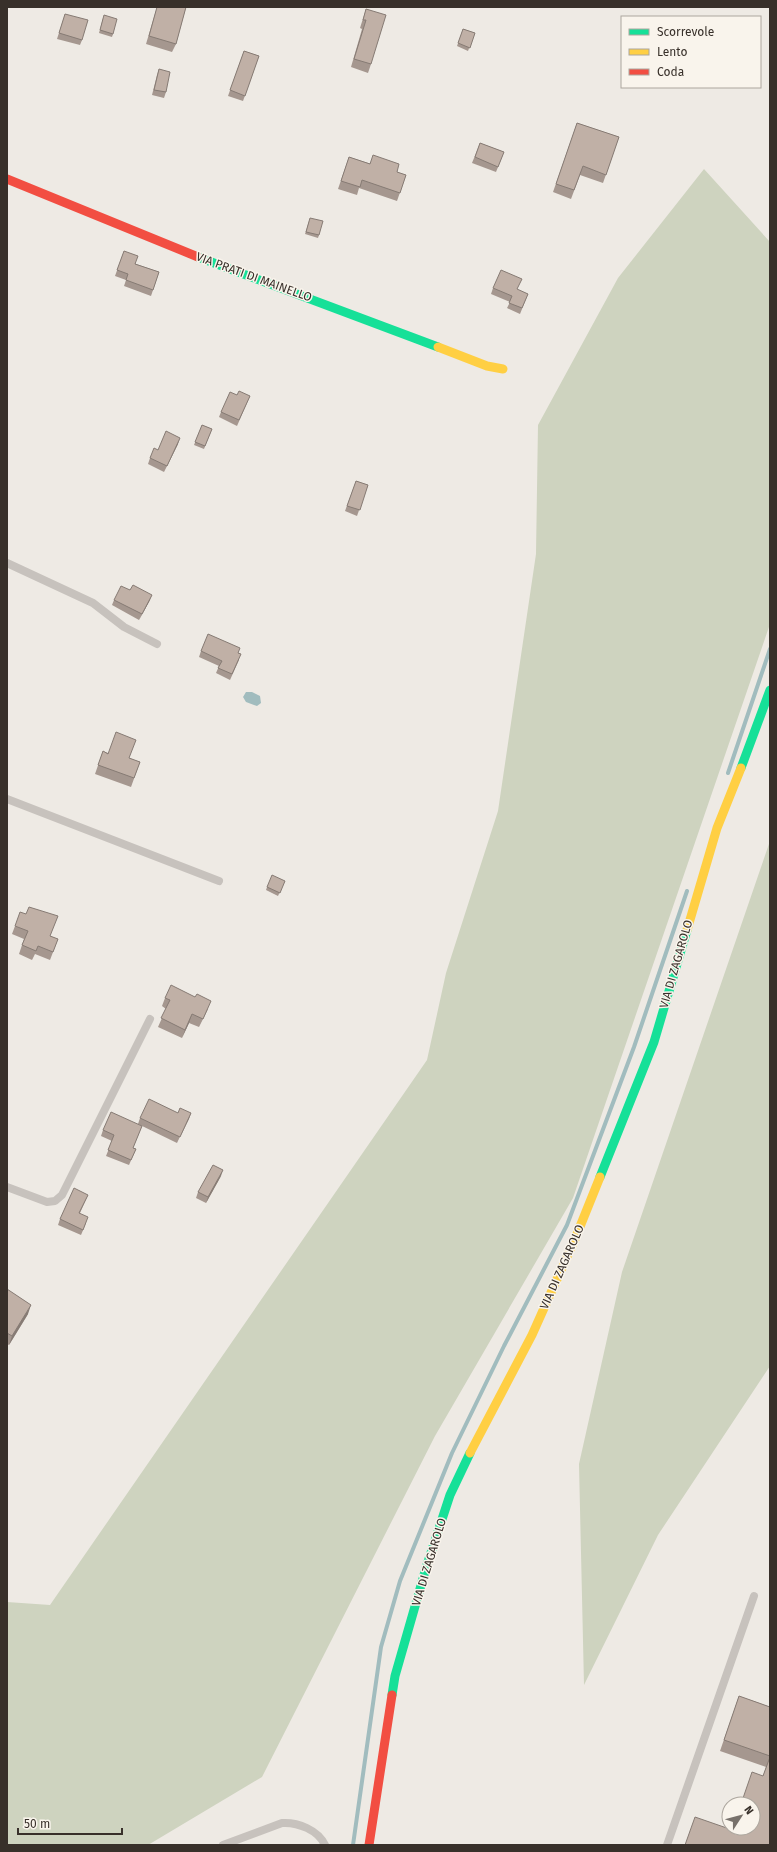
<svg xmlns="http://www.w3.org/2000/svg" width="777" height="1852" font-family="'Fira Sans',sans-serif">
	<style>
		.green { fill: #ced3bf }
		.water { fill: #a1bcbe }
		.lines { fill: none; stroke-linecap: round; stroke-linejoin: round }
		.stream { stroke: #a1bcbe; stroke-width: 4 }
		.lane { stroke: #c7c2bd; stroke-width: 8 }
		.fast { stroke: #16e098; stroke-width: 9 }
		.slow { stroke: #ffcf43; stroke-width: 9 }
		.jam { stroke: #f24e42; stroke-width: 9 }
		.wall { fill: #a5978f }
		.shaded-wall { fill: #867b74 }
		.building { fill: #c0b0a6; stroke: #867b74 }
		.labels { text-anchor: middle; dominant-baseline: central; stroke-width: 3; stroke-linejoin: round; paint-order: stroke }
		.street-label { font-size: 12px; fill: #38302a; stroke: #f9f4ec }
	</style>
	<rect width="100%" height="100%" fill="#eeeae4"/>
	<g class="green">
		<path d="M704 169 770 242V624L573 1198 435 1436 262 1777 148 1845H7V1602L50 1605 427 1060 446 973 498 811 536 554 538 425 618 278Z"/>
		<path d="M770 841V1366L658 1535 584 1685 579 1464 622 1272Z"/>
	</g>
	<path class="water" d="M246 692H252L260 696 261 703 257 706 246 702 243 697Z"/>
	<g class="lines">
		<g class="stream">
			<path d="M728 773 770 649"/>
			<path d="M353 1845 381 1647 400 1581 452 1453 504 1346 567 1225 634 1047 687 891"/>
		</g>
		<g class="lane">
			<path d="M7 563 93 603 124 627 157 644"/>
			<path d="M7 799 219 881"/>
			<path d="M7 1187 47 1202 55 1201 62 1195 150 1019"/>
			<path d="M223 1845 282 1823C298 1822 318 1830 325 1845"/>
			<path d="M667 1845 754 1596"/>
		</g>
		<g class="fast">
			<path d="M198 257 438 347"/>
			<path d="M741 768 770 690"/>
			<path d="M600 1177 654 1042 687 930"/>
			<path d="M392 1695 395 1676 426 1568 450 1495 470 1453"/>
		</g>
		<g class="slow">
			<path d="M438 347 487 366 503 369"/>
			<path d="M687 930 717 828 741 768"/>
			<path d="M470 1453 532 1335 575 1239 600 1177"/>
		</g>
		<g class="jam">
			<path d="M7 179 198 257"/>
			<path d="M369 1845 392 1695"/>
		</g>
	</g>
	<g class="wall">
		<path d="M157 7H186L176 44 172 52 146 44Z"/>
		<path d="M366 9 371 64 368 73 351 67 362 29 360 28Z"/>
		<path d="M65 14 82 40 80 45 57 39Z"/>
		<path d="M103 18 113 34 112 37 99 33Z"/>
		<path d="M463 29 475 33 468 51 457 46Z"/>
		<path d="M244 51 259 56 243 101 228 96Z"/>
		<path d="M159 69 166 92 164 98 152 95 157 75Z"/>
		<path d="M577 123 619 137 603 183 580 175 571 199 553 192Z"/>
		<path d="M480 143 504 152 496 172 472 163Z"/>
		<path d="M349 157 406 175 397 201 359 188 357 195 338 189Z"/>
		<path d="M309 221 319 235 318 238 305 234Z"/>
		<path d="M124 251 136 264 159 272 151 296 124 286 126 280 115 276Z"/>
		<path d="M493 288 518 290 528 294 520 314 507 308 510 302 491 294Z"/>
		<path d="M237 395 250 396 237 426 219 417 221 412Z"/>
		<path d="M202 425 212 429 204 449 194 445Z"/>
		<path d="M178 444 164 472 148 464 150 458 158 450Z"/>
		<path d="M356 481 368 485 357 516 345 511Z"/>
		<path d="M114 600H150L139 620 112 605Z"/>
		<path d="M201 651 239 653V660L230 680 216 673 219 666 199 657Z"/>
		<path d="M103 751 108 753 129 758 140 762 131 787 95 774Z"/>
		<path d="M285 881 278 896 266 890 267 887Z"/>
		<path d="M15 926 50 936 58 939 50 960 35 954 32 960 19 954 24 939 12 934Z"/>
		<path d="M165 998 208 1009 199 1027 189 1023 182 1038 158 1027 166 1009 162 1006Z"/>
		<path d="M178 1113H191L177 1143 138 1124 140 1118Z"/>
		<path d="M142 1126 133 1148 136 1149 129 1165 106 1156 112 1141 101 1136 103 1130Z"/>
		<path d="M221 1176 206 1203 196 1198 198 1192Z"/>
		<path d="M88 1195 80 1213 86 1223 81 1235 58 1225 60 1219Z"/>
		<path d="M7 1289 28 1314 9 1345 7 1344Z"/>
		<path d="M739 1696 770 1707V1845L744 1834 753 1828 763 1776 766 1767 720 1751Z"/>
	</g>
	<g class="shaded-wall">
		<path d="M180 438 178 444 164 472 167 466Z"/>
		<path d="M152 595 150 600 139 620 142 614Z"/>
		<path d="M192 1014 189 1023 182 1038 185 1030Z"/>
		<path d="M191 1113 189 1119 177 1143 180 1137Z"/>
		<path d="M223 1170 221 1176 206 1203 208 1197Z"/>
		<path d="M31 1305 28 1314 9 1345 12 1336Z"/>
	</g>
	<g class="building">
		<path d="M157 7H186L176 44 149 36Z"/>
		<path d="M366 9 386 15 371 64 354 59 366 20H363Z"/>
		<path d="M65 14 88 20 82 40 59 33Z"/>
		<path d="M104 15 117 19 113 34 100 30Z"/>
		<path d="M463 29 475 33 470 48 458 43Z"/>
		<path d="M244 51 259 56 245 96 230 90Z"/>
		<path d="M159 69 170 72 166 92 154 90Z"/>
		<path d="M577 123 619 137 606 175 583 166 574 190 556 184Z"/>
		<path d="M480 143 504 152 498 167 475 157Z"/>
		<path d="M373 155 399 164 397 172 406 175 400 193 362 180 360 187 341 181 349 157 370 164Z"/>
		<path d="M310 218 323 221 319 235 306 232Z"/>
		<path d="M124 251 138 256 135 264 159 272 153 290 126 280 128 274 117 270Z"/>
		<path d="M501 270 522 279 517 289 528 294 522 308 509 303 512 296 493 288Z"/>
		<path d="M239 391 250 396 239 420 221 412 230 392 237 395Z"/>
		<path d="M202 425 212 429 205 446 195 442Z"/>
		<path d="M166 431 180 438 167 466 150 458 154 448 158 450Z"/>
		<path d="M356 481 368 485 360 510 347 506Z"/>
		<path d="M133 585 152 595 142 614 114 600 121 586 130 590Z"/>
		<path d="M208 634 240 648 238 653 241 654 232 674 218 668 222 661 201 651Z"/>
		<path d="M116 732 136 740 129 758 140 762 134 778 98 765 103 751 108 754Z"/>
		<path d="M272 875 285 881 280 893 267 887Z"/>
		<path d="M29 907 58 916 50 936 58 939 53 952 38 946 36 951 22 945 28 931 15 926 20 912 26 914Z"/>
		<path d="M171 985 195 997 197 994 211 1001 203 1019 192 1014 185 1030 161 1018 170 1000 165 998Z"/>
		<path d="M149 1099 178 1113 180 1108 191 1113 180 1137 140 1118Z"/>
		<path d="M111 1112 142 1126 133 1148 136 1149 131 1160 108 1150 114 1135 103 1130Z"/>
		<path d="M213 1165 223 1170 208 1197 198 1192Z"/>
		<path d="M74 1188 88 1195 79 1213 88 1217 83 1230 60 1219Z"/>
		<path d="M7 1289 31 1305 12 1336 7 1333Z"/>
		<path d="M739 1696 770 1707V1756L724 1740Z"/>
		<path d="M770 1757V1845H685L695 1817 744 1834 746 1828H753V1804H741L752 1772 763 1776Z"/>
	</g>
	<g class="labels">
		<g class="street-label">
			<text transform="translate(254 277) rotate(20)">VIA PRATI DI MAINELLO</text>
			<text transform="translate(676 964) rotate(-74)">VIA DI ZAGAROLO</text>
			<text transform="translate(562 1267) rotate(-66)">VIA DI ZAGAROLO</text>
			<text transform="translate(429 1562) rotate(-73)">VIA DI ZAGAROLO</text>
		</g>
	</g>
	<rect width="777" height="1852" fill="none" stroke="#38302a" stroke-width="16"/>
	<rect x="621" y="16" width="140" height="72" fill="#f9f4ec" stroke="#aca69e"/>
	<rect x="629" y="29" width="20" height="6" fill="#16e098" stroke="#aca69e"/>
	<text x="657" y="36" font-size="12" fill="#38302a">Scorrevole</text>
	<rect x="629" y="49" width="20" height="6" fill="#ffcf43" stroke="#aca69e"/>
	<text x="657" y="56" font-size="12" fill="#38302a">Lento</text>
	<rect x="629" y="69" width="20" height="6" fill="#f24e42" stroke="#aca69e"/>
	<text x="657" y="76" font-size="12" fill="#38302a">Coda</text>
	<g transform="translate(741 1816) rotate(54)"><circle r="19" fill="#f9f4ec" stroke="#aca69e"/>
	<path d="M0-3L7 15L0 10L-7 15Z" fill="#78716b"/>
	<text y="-6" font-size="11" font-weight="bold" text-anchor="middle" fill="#38302a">N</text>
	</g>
	<path d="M18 1828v6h104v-6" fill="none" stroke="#38302a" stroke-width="2"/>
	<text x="24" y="1828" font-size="12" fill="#38302a" stroke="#f9f4ec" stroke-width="3" paint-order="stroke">50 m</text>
</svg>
